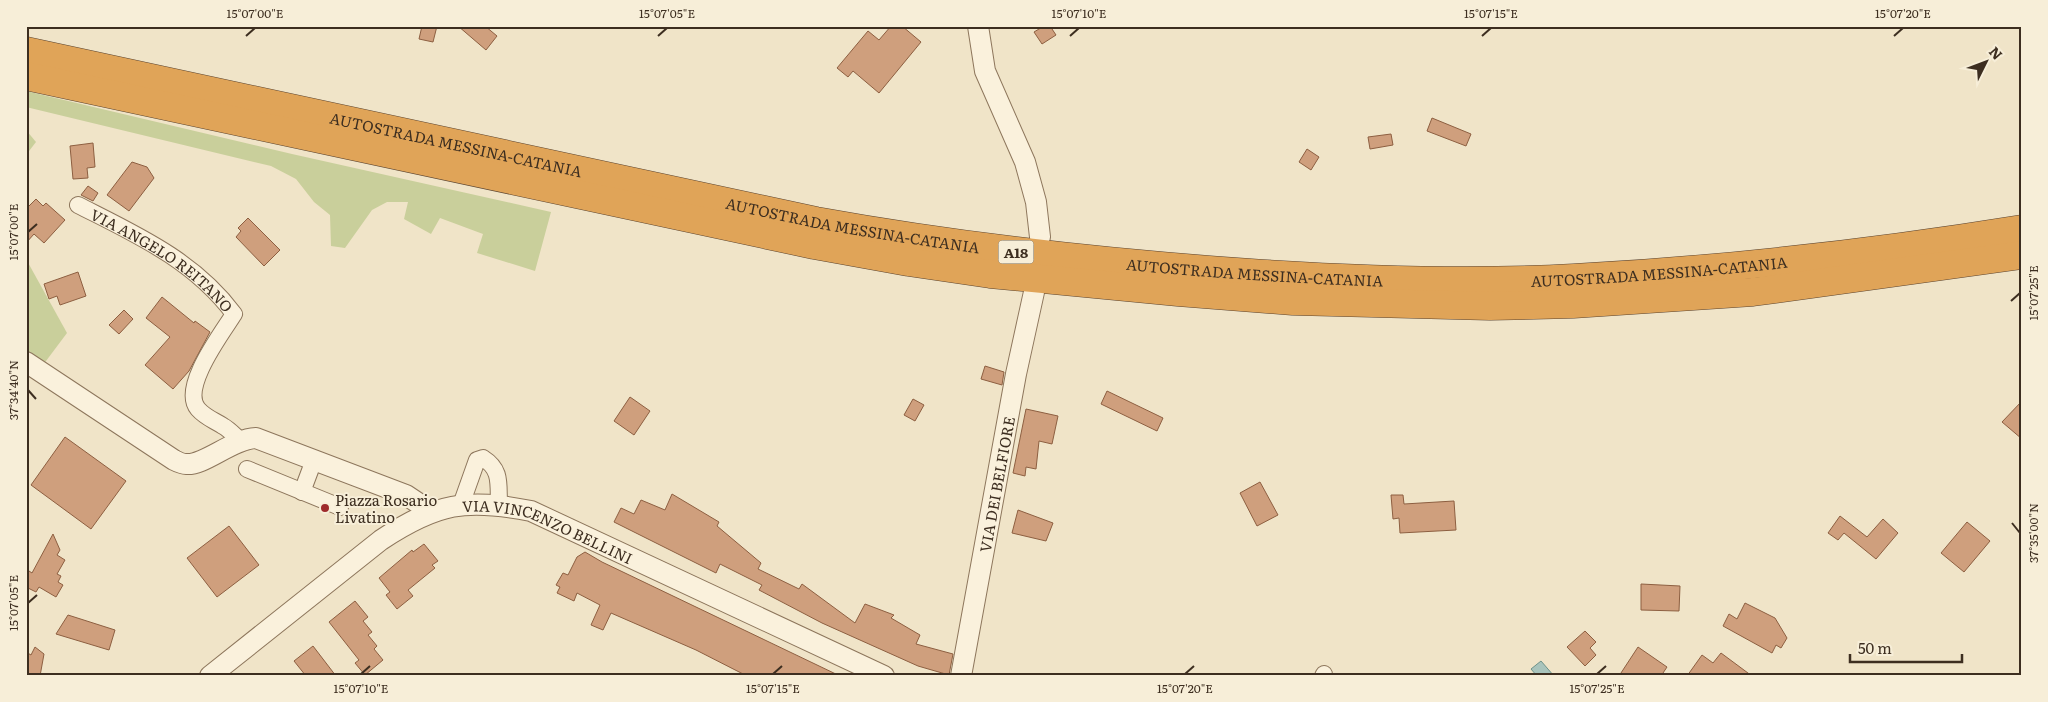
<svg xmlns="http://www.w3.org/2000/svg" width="2048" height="702" font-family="Literata,serif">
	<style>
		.green { fill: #c9cf9b }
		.water { fill: #a9c4bc; stroke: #6f938a }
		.building { fill: #cf9f7d; stroke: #8d5f41 }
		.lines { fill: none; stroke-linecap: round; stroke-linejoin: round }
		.minor-casing { stroke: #8d765c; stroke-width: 18 }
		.tertiary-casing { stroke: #8d765c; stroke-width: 22 }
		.motorway-casing { stroke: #5b4430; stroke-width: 29 }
		.minor { stroke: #faf1dc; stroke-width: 16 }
		.tertiary { stroke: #faf1dc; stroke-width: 20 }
		.motorway { stroke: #e0a458; stroke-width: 28 }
		.ticks { fill: none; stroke: #3d2e20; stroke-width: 2 }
		.poi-dot { fill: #9e2a2b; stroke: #f7eed8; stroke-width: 2 }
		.labels { text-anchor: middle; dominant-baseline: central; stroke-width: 4; stroke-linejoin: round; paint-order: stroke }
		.shield { fill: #f7eed8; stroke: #756857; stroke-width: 1 }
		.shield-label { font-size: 14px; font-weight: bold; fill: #3d2e20 }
		.street-label { font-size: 15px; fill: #3d2e20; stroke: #f7eed8 }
		.poi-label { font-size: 15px; fill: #3d2e20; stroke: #f7eed8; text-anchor: start }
		.neatline { fill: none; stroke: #3d2e20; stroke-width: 2 }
		.ticks-label { font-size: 12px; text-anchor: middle; fill: #3d2e20 }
	</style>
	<rect width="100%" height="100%" fill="#f0e4c8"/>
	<g class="green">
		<path d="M26 91 292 154 551 212 535 271 477 253 483 234 440 218 431 234 404 219 408 202H387L372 210 345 248 331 246 330 215 314 202 296 179 271 166 26 107Z"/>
		<path d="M26 130 36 142 26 155Z"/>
		<path d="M26 259 67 333 43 365 26 354Z"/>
	</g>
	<path class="water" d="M1541 661 1554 676H1537L1531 669Z"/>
	<g class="building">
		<path d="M422 26H437L433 42 419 39Z"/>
		<path d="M458 26H485L497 36 486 50Z"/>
		<path d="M891 26H902L921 42 879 93 853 71 848 77 837 68 868 31 879 40Z"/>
		<path d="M1044 26H1050L1056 35 1042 44 1034 32Z"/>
		<path d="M1432 118 1471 134 1466 146 1427 131Z"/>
		<path d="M1391 134 1393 145 1370 149 1368 137Z"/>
		<path d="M93 143 95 167 87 168 88 178 73 179 70 146Z"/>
		<path d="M1307 149 1319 157 1311 170 1299 162Z"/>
		<path d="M132 162 147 167 154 178 129 211 107 195Z"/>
		<path d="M88 186 98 193 93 201 81 195Z"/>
		<path d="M36 199 43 206 46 203 65 220 44 243 34 234 26 243V209Z"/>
		<path d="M248 218 280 250 264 266 236 237 241 231 238 228Z"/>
		<path d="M78 272 86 296 60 305 57 296 49 299 44 284Z"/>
		<path d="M162 297 194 323 195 321 210 332 189 371 173 389 145 365 170 337 146 318Z"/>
		<path d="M124 310 133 319 119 334 109 325Z"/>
		<path d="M985 366 1004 372 1002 385 981 379Z"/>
		<path d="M1107 391 1163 418 1157 431 1101 404Z"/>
		<path d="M630 397 650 411 634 435 614 421Z"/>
		<path d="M913 399 924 405 915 421 904 415Z"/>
		<path d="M2022 401V439L2002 422Z"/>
		<path d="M1026 409 1058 416 1052 444 1039 441 1036 469 1026 467 1025 476 1013 473Z"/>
		<path d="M65 437 126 481 91 529 31 485Z"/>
		<path d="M1260 482 1278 515 1257 526 1240 493Z"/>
		<path d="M672 494 719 522 717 526 761 563 758 569 799 589 802 584 855 623 865 604 894 615 891 618 920 635 916 644 953 654 949 675 918 666 822 623 759 590 762 585 720 564 716 573 614 522 621 508 634 514 641 500 665 510Z"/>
		<path d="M1391 495H1403L1404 504 1454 501 1456 530 1400 533 1399 518 1393 519Z"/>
		<path d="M1018 510 1053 523 1046 541 1012 533Z"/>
		<path d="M1840 516 1867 537 1883 519 1898 533 1876 559 1844 533 1838 540 1828 533Z"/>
		<path d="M1967 522 1990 541 1964 572 1941 553Z"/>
		<path d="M229 526 259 565 217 597 187 558Z"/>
		<path d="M53 534 60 550 57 555 65 560 57 574 61 576 58 582 63 585 56 597 39 587 36 592 26 587V569L32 573Z"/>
		<path d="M424 544 438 561 432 565 435 568 408 590 413 596 397 609 386 595 390 592 379 578 412 550 413 552Z"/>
		<path d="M585 552 602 562 840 676H747L696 650 611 613 603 630 591 625 600 605 577 593 574 601 557 593 560 587 556 585 563 573 568 575 577 557Z"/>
		<path d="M1641 584 1680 586 1679 611 1641 610Z"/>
		<path d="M355 601 368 617 363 621 372 632 368 635 377 646 374 649 383 660 365 675 355 663 359 660 329 622Z"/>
		<path d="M1745 603 1775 618 1787 638 1781 648 1776 645 1772 653 1723 626 1729 614 1737 619Z"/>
		<path d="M68 615 115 630 109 650 56 634Z"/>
		<path d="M1585 631 1596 642 1590 648 1596 655 1585 666 1567 647Z"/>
		<path d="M313 646 336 676H306L294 661Z"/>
		<path d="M35 647 44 654 40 676H26V652L31 655Z"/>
		<path d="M1638 647 1667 667 1661 676H1619Z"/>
		<path d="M1721 653 1752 676H1687L1702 655 1713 663Z"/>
	</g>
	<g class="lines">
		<defs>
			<g id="minor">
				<path id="s1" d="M78 205C135 234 194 260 234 314 222 333 180 388 198 409 206 418 214 420 223 426 230 430 235 436 241 441"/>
				<path d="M247 469 340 507"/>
				<path d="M302 492 314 460"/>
				<path d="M461 505 477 460 483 458C502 470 498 484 499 505"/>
				<path d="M1323 676 1324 674"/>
			</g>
			<g id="tertiary">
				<path d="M978 26 985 71 1025 162 1036 202 1040 237"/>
				<path d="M26 362 174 460C178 462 182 464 186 464 204 466 232 439 256 438L406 495 418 503 426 514"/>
				<path id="s2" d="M210 676 381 540C437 503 466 498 531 511L884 676"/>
				<path id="s3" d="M961 676 1016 374 1034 292"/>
			</g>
			<g id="motorway">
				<path id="s4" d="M26 51 816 221C960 247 1105 263 1251 273 1359 280 1466 284 1574 278 1724 270 1873 253 2022 229"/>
				<path d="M26 76 814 245 908 262 990 274 1178 292 1293 301 1490 306 1573 304 1753 292 2022 255"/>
			</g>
		</defs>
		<use href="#minor" class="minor-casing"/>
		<use href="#tertiary" class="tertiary-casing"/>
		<use href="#motorway" class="motorway-casing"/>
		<use href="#minor" class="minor"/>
		<use href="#tertiary" class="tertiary"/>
		<use href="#motorway" class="motorway"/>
	</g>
	<path class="ticks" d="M246 36 255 28M658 36 667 28M1070 36 1079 28M1482 36 1491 28M1894 36 1903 28M28 232 37 224M2011 301 2020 293M28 390 36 399M2012 523 2020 533M28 603 37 595M361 674 370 666M773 674 782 666M1185 674 1194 666M1597 674 1606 666"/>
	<circle class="poi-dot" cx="325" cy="508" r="5"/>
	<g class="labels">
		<rect class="shield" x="998.5" y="240.5" width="35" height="23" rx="4"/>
		<g class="shield-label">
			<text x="1016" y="252">A18</text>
		</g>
		<g class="street-label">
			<text stroke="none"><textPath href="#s4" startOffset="440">AUTOSTRADA MESSINA-CATANIA</textPath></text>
			<text stroke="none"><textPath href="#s4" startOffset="845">AUTOSTRADA MESSINA-CATANIA</textPath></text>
			<text stroke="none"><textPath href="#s1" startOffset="101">VIA ANGELO REITANO</textPath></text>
			<text stroke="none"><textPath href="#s4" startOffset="1655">AUTOSTRADA MESSINA-CATANIA</textPath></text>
			<text stroke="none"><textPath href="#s4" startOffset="1250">AUTOSTRADA MESSINA-CATANIA</textPath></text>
			<text stroke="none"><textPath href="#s3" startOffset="195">VIA DEI BELFIORE</textPath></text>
			<text stroke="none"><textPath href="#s2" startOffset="398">VIA VINCENZO BELLINI</textPath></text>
		</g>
		<g class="poi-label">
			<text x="335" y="499">Piazza Rosario<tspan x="335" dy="17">Livatino</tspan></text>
		</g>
	</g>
	<rect width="2048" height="702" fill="none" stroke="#f7eed8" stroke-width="55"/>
	<g transform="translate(1986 62) rotate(48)" stroke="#f7eed8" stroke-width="4" paint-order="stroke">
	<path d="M0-4L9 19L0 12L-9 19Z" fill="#3d2e20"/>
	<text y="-8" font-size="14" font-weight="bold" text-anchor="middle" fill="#3d2e20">N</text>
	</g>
	<path d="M1850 654v8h112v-8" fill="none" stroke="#3d2e20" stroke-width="2.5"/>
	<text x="1858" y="654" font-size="15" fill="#3d2e20" stroke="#f7eed8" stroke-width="4" paint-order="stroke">50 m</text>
	<rect x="28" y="28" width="1992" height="646" class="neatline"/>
	<g class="ticks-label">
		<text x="255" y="18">15°07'00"E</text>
		<text x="667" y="18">15°07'05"E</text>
		<text x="1079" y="18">15°07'10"E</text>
		<text x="1491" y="18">15°07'15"E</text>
		<text x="1903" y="18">15°07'20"E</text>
		<text transform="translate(14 232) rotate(-90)" y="4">15°07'00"E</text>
		<text transform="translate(2034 293) rotate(-90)" y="4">15°07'25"E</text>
		<text transform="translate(14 390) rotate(-90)" y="4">37°34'40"N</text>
		<text transform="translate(2034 533) rotate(-90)" y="4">37°35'00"N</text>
		<text transform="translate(14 603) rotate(-90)" y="4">15°07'05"E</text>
		<text x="361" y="693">15°07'10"E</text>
		<text x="773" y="693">15°07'15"E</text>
		<text x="1185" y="693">15°07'20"E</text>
		<text x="1597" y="693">15°07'25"E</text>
	</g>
</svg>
